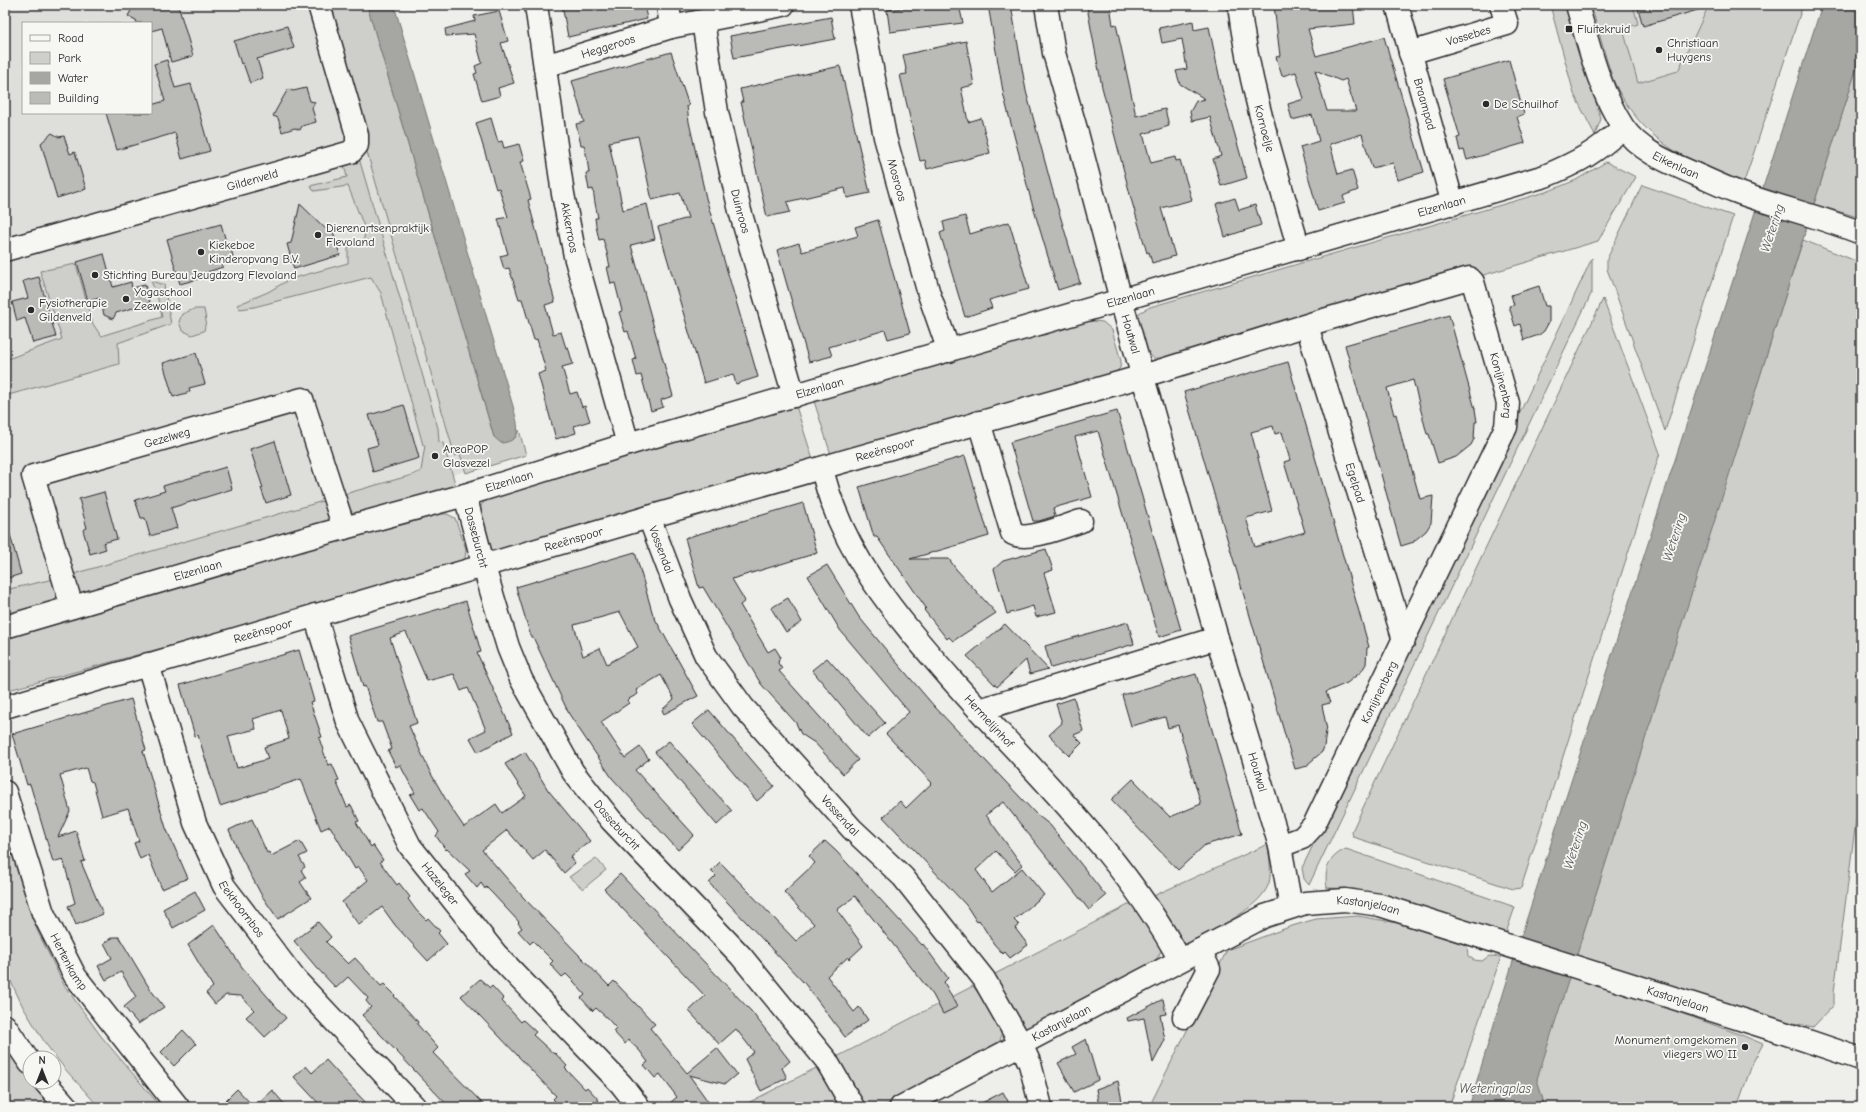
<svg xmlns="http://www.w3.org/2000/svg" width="1866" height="1112" font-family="'Comic Neue',sans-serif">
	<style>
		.built { fill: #dededb; fill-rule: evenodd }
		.green { fill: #cececa; stroke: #7c7c7a }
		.water { fill: #a6a6a3; stroke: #757573 }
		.building { fill: #babab7; stroke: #2b2b2b; fill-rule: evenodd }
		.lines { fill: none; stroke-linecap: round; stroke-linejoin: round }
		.minor-casing { stroke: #2b2b2b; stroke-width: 25 }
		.minor { stroke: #f6f6f2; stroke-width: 22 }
		.poi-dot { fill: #2b2b2b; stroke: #f6f6f2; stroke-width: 1.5 }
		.labels { text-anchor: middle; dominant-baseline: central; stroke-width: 3.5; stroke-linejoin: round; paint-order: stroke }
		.poi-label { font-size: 12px; fill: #2b2b2b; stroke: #f6f6f2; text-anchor: start }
		.street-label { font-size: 12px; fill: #2b2b2b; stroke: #f6f6f2 }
		.water-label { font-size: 13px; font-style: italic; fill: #565655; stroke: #f6f6f2 }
	</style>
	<rect width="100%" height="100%" fill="#eeeeea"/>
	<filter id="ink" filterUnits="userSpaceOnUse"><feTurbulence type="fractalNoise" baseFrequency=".025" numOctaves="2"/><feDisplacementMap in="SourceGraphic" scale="8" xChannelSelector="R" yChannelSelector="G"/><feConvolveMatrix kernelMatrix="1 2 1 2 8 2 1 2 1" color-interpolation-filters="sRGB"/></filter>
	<g filter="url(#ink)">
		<g class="built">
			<path d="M5 5H348L480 467 5 605ZM23 23H151V113H23Z"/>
			<path d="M1633 5H1709L1678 71 1638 83 1623 29 1638 24Z"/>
		</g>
		<g class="green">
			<path d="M327 5H367L494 437 515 438 519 430 526 455 466 473 460 454 455 456 367 152 368 151Z"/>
			<path d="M1550 5H1567L1601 119 1595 135 1574 94Z"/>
			<path d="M1591 5H1633L1638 24 1623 29 1638 83 1678 71 1709 5H1803L1744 182C1688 163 1642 140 1615 84 1611 77 1610 68 1607 61 1602 42 1596 24 1591 5Z"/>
			<path d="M1861 54V218L1814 204Z"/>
			<path d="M358 155 438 428 439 442 443 443 457 490 359 517 352 512 341 495 412 475 421 471 425 445H423L381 293 371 277 254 307 240 309 237 305 268 292 290 279 348 263V247L364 239 365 229 348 186 314 191 310 186 347 177 343 161Z"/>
			<path d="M1606 162 1636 177 1598 241 1477 277 1158 362C1147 354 1126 328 1139 313 1142 311 1147 309 1150 307L1549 191 1576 180Z"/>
			<path d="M1642 185 1733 216 1665 431 1607 269V259Z"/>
			<path d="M1803 240 1861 263V781L1834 992V1005L1813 1027 1735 1011 1575 959Z"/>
			<path d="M1592 258V292L1309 885 1304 879 1302 868 1516 421Z"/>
			<path d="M76 264 93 324 101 336 162 317 157 295 151 281 164 285 171 324 118 343 119 364 5 396V360L62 339 40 271Z"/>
			<path d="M1603 299 1660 453 1521 888 1513 889 1353 837 1352 831Z"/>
			<path d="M194 309H204L206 320 204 331 192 335 182 330 179 322 182 314Z"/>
			<path d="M1093 321 1103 322 1112 330 1121 361 1120 368 1113 375 832 458 814 401 1080 322Z"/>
			<path d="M796 406 814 463 491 554 479 510 482 504 490 497Z"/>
			<path d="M330 499 331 516 327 525 85 598 74 590 70 575Z"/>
			<path d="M439 514H447L455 518 466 549 465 559 459 567 5 691V631L309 547 405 524Z"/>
			<path d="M58 578V591L55 602 5 618V590Z"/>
			<path d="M5 831 37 930 64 985 101 1036 161 1107H99L65 1069 45 1043 23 1007 5 969Z"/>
			<path d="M1268 844C1269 856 1272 871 1269 883 1260 911 1205 933 1181 947L1151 897Z"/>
			<path d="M1346 849 1515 907 1505 936 1355 889 1327 888C1324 870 1328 857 1346 849Z"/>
			<path d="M596 858 606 870 583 889 569 877Z"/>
			<path d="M1132 903 1161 943C1163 956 1154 961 1145 970L1026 1032 1022 1030 1013 1007 991 976Z"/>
			<path d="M1358 916 1398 923 1467 945 1468 956 1474 960 1482 961 1489 956 1501 957 1449 1107H1149L1227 950 1292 926 1316 919Z"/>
			<path d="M1570 973 1739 1034 1763 1044 1753 1062 1737 1107H1545L1536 1079Z"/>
			<path d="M973 986C983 1000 999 1016 1001 1033 1002 1039 998 1044 995 1048L882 1107H870L861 1103 831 1060Z"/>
			<path d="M5 1042 13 1057 30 1077V1082H35L56 1107H5Z"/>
			<path d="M816 1068 837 1097 841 1107H740Z"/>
		</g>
		<g class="water">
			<path d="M367 5H394L513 406C517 423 525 441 501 443L494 437Z"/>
			<path d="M1822 5H1861V54L1726 485 1537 1079 1545 1107H1469L1514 958Z"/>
		</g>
		<g class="building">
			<path d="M134 5H178L193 56 171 62 162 28 151 31V23H137L136 20 128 16Z"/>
			<path d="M562 5H644L647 19 568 37Z"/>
			<path d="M924 5H959L963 23 890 32 887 10Z"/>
			<path d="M988 5H1011L1026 91 1052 188 1080 283 1058 290 1031 200 1004 97Z"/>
			<path d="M1096 5H1110L1113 25 1116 24 1136 116 1165 109 1169 126 1143 134 1151 163 1175 157 1176 161 1180 160 1192 200 1161 208 1175 256 1152 263 1149 252 1147 253 1132 202 1102 87 1087 7Z"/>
			<path d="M1274 5H1353L1355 24 1308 29 1316 56 1384 37 1424 172 1398 180 1393 163 1372 168 1362 134 1330 144 1338 174 1352 170 1358 190 1343 196 1345 203 1318 211 1300 147 1319 141 1312 115 1292 120 1288 104 1304 99 1296 72 1282 76 1276 57 1280 56ZM1315 70 1341 81 1346 79 1356 111H1327Z"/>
			<path d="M1637 5H1701V9L1643 26Z"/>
			<path d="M499 11 508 41 501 43 514 83 498 88 500 96 482 101 474 74 477 73 475 66 482 63 474 34 446 36 445 29 475 21 474 16Z"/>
			<path d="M831 17 835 39 734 58 730 36Z"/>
			<path d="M1193 21 1194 30 1209 27 1222 89 1247 178 1221 186 1213 159 1221 156 1210 117 1192 121 1190 112 1196 101 1205 99 1180 84 1176 71 1187 69 1182 39 1162 43 1159 28Z"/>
			<path d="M287 26 294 48 257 59 263 78 250 83 243 63 241 64 234 41Z"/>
			<path d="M966 41 974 85 961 88 965 106 968 122 981 118 990 153 927 169 925 160 920 161 900 75 907 74 903 55Z"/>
			<path d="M671 52 689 106H687L689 122 706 198 758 377 736 384 733 374 704 383 658 227 688 218 680 193 652 200 638 136 609 142 623 210 647 204 655 239 631 245 673 396 661 400 663 407 651 411 641 375 637 376 633 360 636 359 628 331 625 332 619 312 622 311 615 283 611 284 607 267H610L607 253 603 239 599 240 596 226 595 218H598L595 203 593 189 589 190 586 173H589L587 158 584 145H581L576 124 584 122 572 81Z"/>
			<path d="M167 60 175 88 191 84 210 151 182 159 175 133 117 150 106 113H151V105L165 101 154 64Z"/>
			<path d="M1509 60 1524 114 1517 117 1525 143 1467 160 1464 150 1460 151 1457 138 1460 137 1443 79Z"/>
			<path d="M840 66 870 193 847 198 845 188 787 202 790 212 767 217 741 102H743L740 89Z"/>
			<path d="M306 88 310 101 315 102 312 108 316 122 302 126 300 130 295 128 282 132 278 118 273 116 276 110 288 89 293 91Z"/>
			<path d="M491 118 498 142 502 141 504 148 519 144 524 161 520 162 531 199 528 200 555 302 545 305 553 334 561 332 566 348 568 347 573 364 562 367 570 394 577 392 582 407 585 406 590 421 574 426 576 433 556 439 538 374 546 371 537 339 534 340 522 299H519L509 268 504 269 500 256 508 254 498 219 508 217 499 188 496 189 476 123Z"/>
			<path d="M52 133 59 137 64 136 70 154 75 152 86 189 57 198 41 143Z"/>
			<path d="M1235 198 1239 210 1255 205 1261 225 1225 237 1216 204Z"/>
			<path d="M300 204 329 232 333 231 340 255 294 269 287 244 291 243Z"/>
			<path d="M965 216 970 234 1009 222 1029 289 989 300 992 308 965 317 940 233 945 231 943 222Z"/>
			<path d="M878 220 910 333 888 339 885 330 829 347 832 356 809 362 777 250 799 243 802 252 858 236 855 227Z"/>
			<path d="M221 224 227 245H230L234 260 222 265 223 267 201 274 202 278 180 284 167 239Z"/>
			<path d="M104 254 113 287 131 282 132 288 145 285 150 303 116 313 113 319 104 315 100 298 88 301 77 262Z"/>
			<path d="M39 277 56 337 33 343 25 318 17 321 12 302 28 298 23 281Z"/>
			<path d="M1539 286 1545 306H1549V322L1544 331 1539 335 1524 340 1520 324 1515 326 1509 306 1514 305 1511 295Z"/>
			<path d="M1449 315 1475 409 1477 422H1475L1474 439 1471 445 1456 457 1438 463 1429 434H1427L1413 380 1387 388 1394 415 1396 414 1405 452H1407L1420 499 1433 496 1431 523 1426 531 1414 541V542L1401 546 1345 345Z"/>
			<path d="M196 353 205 384 189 388 190 392 173 397 163 363Z"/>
			<path d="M1288 362 1369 647 1367 648 1366 664 1361 672 1347 683 1326 692 1330 703 1322 705 1327 730 1326 731 1324 747 1322 752 1308 764V766L1295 769 1184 392ZM1273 426 1275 434 1282 432 1290 460 1284 462 1305 532 1255 547 1246 518 1272 511 1251 432Z"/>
			<path d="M404 405 419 458 373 472 367 448 378 445 369 415Z"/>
			<path d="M1117 411 1181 630 1159 637 1098 431 1075 437 1092 497 1053 508 1055 516 1039 521H1033L1010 442Z"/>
			<path d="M275 441 291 495 266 503 261 488H263L250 449Z"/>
			<path d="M965 456 989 536 910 559H949L956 569 996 613 953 641 949 637 947 639 924 610 926 608 895 563 877 537H874L859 487Z"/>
			<path d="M226 467 232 489 171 508 177 528 150 536 145 518H141L135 500 165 491 163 486Z"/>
			<path d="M104 492 117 539 103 543 106 549 90 554 83 530 87 528 79 499Z"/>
			<path d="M803 503 817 553 732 579 745 601 740 605 768 652 775 648 780 656 778 663 782 669 779 671 858 760 843 774 815 743 801 734 796 723 761 684 703 587 699 588 685 538Z"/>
			<path d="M9 531 21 574 5 579V532Z"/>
			<path d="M1046 549 1053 570 1044 573 1056 612 1036 617 1033 606 1007 614 994 569 1003 561Z"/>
			<path d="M635 552 653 615 698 696 664 714 662 710 674 699 661 675 636 690 638 694 627 700 629 703 601 722 625 758 640 747 649 759 635 770 694 835 678 850 612 778 569 714 533 637H531L516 587ZM620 612 638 647 607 664 600 648 583 656 574 625Z"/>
			<path d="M827 565 859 617 887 651 934 706 1036 814 1050 825 1106 896 1089 910 1003 802 986 815 1022 865 1015 871 996 851 976 870 992 892 1022 868 1044 895 1014 920 1019 925 1015 928 1028 945 1010 958 1005 952 1003 954 994 944 979 920 977 922 966 905 883 817 900 801 906 808 932 783 886 734 909 712 840 630 808 576Z"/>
			<path d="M788 598 802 622 786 632 771 608Z"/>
			<path d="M466 601 481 652 477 653 513 733 478 752 470 738 486 730 468 688 461 691 454 674 427 681 406 632 390 638 417 723 409 726 430 772 449 805 464 827 496 804 502 813 526 796 505 764 525 752 548 790 590 841 570 857 575 863 564 873 545 850 533 860 507 830 482 850 523 897 609 986 614 981 655 1024 650 1028 687 1073 717 1048 737 1074 725 1084 689 1075 712 1107H665L677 1097 660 1074 655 1078 644 1065 648 1062 639 1050 628 1040 625 1044 613 1031 616 1028 607 1018 596 1008 593 1011 581 998 585 995 575 983 566 974 562 977 550 964 553 961 533 941 530 944 518 931 522 928 518 923 519 922 492 893 486 887 485 889 481 883 477 888 465 874 470 871 447 849 446 850 436 836 439 832 423 808 419 810 410 795 415 793 400 765 396 767 388 751 392 749 382 722H377L365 686 363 687 348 636Z"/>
			<path d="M1128 622 1134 644 1051 668 1045 646Z"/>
			<path d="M1005 624 1048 669 1030 674 1026 660 997 687 967 656Z"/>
			<path d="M299 650 314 701 310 702 322 737 319 738 328 765 332 764 339 780 336 781 347 807 351 805 359 821 356 822 371 847 373 845 383 860 380 862 388 873 397 885 399 883 410 897 408 899 416 910 426 920 428 918 440 931 438 933 447 944 428 961 395 925 382 907 359 925 342 902 368 880 358 866 355 869 330 826 321 830 301 779 220 806 198 735 195 736 180 685ZM281 710 289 739 264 747 268 759 237 768 228 736 256 729 253 719Z"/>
			<path d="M827 658 885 723 868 738 812 670Z"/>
			<path d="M1196 674 1242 834 1205 845 1178 870 1111 800 1133 779 1170 817 1201 804 1178 725 1168 728 1165 717 1131 726 1122 695Z"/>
			<path d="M1074 698 1083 731 1074 735 1082 743 1069 756 1049 735 1062 723 1056 704Z"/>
			<path d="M131 699 146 750 143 751 157 798 166 828 188 878 162 889 148 855 140 859 134 843 139 841 128 808 102 816 93 782 90 781 86 768 60 775 70 811 58 837 76 831 85 861 81 862 103 914 76 925 68 906 75 903 63 859 53 862 30 784 27 785 12 734Z"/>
			<path d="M709 710 774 786 757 801 692 724Z"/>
			<path d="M669 741 732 811 717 825 655 752Z"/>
			<path d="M252 819 267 853 269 852 271 856 300 841 307 853 299 857 305 867 301 870 306 878 300 882 311 898 278 919 262 896 240 855 229 830Z"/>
			<path d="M825 841 836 851 922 945 923 944 948 978 944 982 957 1007 943 1014 933 995 855 896 837 910 863 946 849 959 848 957 827 976 854 1012 859 1007 868 1020 845 1037 805 984 709 883 716 876 711 871 720 862 796 941 814 924 784 892 815 863 809 856Z"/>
			<path d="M620 874 751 1011 790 1061 782 1068 787 1078 761 1091 745 1059 754 1052 736 1029 719 1044 689 1011 705 996 604 889Z"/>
			<path d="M195 891 205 910 173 928 163 909Z"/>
			<path d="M318 922 331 937 326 942 348 964 355 958 381 986 384 984 395 995 394 996 418 1022 417 1024 438 1048 433 1053 486 1107H449L362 1015 371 1007 366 1001 368 998 348 977 336 988 317 968 294 941Z"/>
			<path d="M214 925 242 967 286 1018 265 1037 246 1017 254 1010 241 996 226 995 215 1004 206 993 213 987 188 945Z"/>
			<path d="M114 937H119L150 989 164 1007 138 1024 124 1007 136 997 121 972 106 980 98 966 112 958 104 943Z"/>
			<path d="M480 979 490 988 492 986 504 999 502 1001 521 1022 523 1020 536 1032 533 1035 554 1054 555 1053 567 1066 565 1068 585 1089 587 1087 599 1100 590 1107H560L553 1099 556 1096 461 996Z"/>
			<path d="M1163 999 1166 1014 1160 1015 1165 1040 1153 1063 1144 1018 1128 1021 1127 1018Z"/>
			<path d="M183 1030 196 1044 174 1066 161 1052Z"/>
			<path d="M1086 1039 1098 1080 1074 1092 1058 1063 1076 1054 1072 1047Z"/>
			<path d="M326 1060 347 1083 370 1107H322L294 1077 306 1066 312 1073Z"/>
			<path d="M1118 1081 1122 1101 1115 1102 1116 1107H1099L1096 1089Z"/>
			<path d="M237 1089 254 1107 272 1090 287 1107H219Z"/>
			<path d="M1003 1092 1011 1107H974Z"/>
		</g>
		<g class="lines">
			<defs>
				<g id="minor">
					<path id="s1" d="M536 5 563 194 575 256 628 444"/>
					<path d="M668 5 671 27"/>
					<path id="s2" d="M860 5 885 137 929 294 949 351"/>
					<path id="s3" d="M1046 5 1054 53 1076 129 1121 300 1217 638 1280 846 1291 907"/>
					<path id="s4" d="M1239 5C1249 88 1276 169 1299 249"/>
					<path id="s5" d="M1397 5 1453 204"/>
					<path id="s6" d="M1577 5C1589 46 1599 90 1623 127 1639 151 1670 163 1695 174 1709 180 1723 187 1737 192 1778 207 1821 217 1861 233"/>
					<path id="s7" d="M703 21 717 112 740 211 794 396"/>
					<path id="s8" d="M1410 53 1507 24 1501 5"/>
					<path id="s9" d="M545 66 671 27 783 5"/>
					<path id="s10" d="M5 250 351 152 357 145V135L319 5"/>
					<path id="s11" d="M1307 326 1404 640"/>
					<path d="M979 422 1012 533C1025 543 1065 526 1081 521"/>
					<path id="s12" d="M822 468C840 551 897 617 951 679 1030 769 1123 854 1180 960"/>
					<path id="s13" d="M465 495 484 567 508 647 521 679 573 772 611 820 741 956 826 1060 853 1107"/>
					<path id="s14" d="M649 517 680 599 706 656 743 707 852 829 903 877 984 979 1021 1044 1030 1064 1041 1107"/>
					<path id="s15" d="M72 607 33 476 302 399 344 528"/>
					<path id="s16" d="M315 615 348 722 410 846 496 954 621 1084 639 1107"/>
					<path id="s17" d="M5 627 304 539 465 495 628 444 1545 176C1579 162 1596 152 1623 128"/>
					<path id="s18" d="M148 664 195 823 224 886 295 979 415 1107"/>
					<path id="s19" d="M5 707 649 517 1143 376 1317 322 1469 278 1473 282 1508 403 1506 427 1314 825 1302 838 1280 846"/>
					<path d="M979 710 1217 638"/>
					<path id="s20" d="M5 792 43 913 75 976 178 1107"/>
					<path d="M1184 1017 1209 969 1200 950"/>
					<path d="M5 1026 30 1063"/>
					<path d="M45 1082 67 1107"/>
					<path id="s21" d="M901 1107 1265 916 1305 903 1345 900 1380 905 1778 1031 1861 1059"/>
				</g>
			</defs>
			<use href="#minor" class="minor-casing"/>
			<use href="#minor" class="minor"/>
		</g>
	</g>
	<g class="poi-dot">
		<rect x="1565" y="25" width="8" height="8" rx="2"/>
		<circle cx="1659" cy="50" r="4"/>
		<circle cx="1486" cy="104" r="4"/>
		<circle cx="318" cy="235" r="4"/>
		<circle cx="201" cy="252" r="4"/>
		<circle cx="95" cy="275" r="4"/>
		<circle cx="126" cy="299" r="4"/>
		<circle cx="31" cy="310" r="4"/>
		<circle cx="435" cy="456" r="4"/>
		<circle cx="1745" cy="1047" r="4"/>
	</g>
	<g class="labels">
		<g class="poi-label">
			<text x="1577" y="29">Fluitekruid</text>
			<text x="1667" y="43">Christiaan<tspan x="1667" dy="14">Huygens</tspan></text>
			<text x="1494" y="104">De Schuilhof</text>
			<text x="326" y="228">Dierenartsenpraktijk<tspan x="326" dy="14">Flevoland</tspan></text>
			<text x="209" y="245">Kiekeboe<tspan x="209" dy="14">Kinderopvang B.V.</tspan></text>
			<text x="103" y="275">Stichting Bureau Jeugdzorg Flevoland</text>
			<text x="134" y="292">Yogaschool<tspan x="134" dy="14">Zeewolde</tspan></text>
			<text x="39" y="303">Fysiotherapie<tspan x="39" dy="14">Gildenveld</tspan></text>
			<text x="443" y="449">AreaPOP<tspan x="443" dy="14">Glasvezel</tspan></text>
			<text x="1737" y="1040" text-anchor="end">Monument omgekomen<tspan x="1737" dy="14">vliegers WO II</tspan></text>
		</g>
		<g class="street-label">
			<text stroke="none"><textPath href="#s8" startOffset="61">Vossebes</textPath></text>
			<text stroke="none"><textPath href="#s9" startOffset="66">Heggeroos</textPath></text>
			<text stroke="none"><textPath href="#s5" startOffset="103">Braampad</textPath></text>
			<text stroke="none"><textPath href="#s4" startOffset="126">Kornoelje</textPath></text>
			<text stroke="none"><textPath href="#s6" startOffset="197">Eikenlaan</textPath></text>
			<text stroke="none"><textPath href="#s10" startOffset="257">Gildenveld</textPath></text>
			<text stroke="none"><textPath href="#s2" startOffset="179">Mosroos</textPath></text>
			<text stroke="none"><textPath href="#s17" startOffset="1497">Elzenlaan</textPath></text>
			<text stroke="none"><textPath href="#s7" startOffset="194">Duinroos</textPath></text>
			<text stroke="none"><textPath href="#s1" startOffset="225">Akkerroos</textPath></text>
			<text stroke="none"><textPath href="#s17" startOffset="1173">Elzenlaan</textPath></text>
			<text stroke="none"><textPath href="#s3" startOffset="340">Houtwal</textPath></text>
			<text stroke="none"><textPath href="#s19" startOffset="1639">Konijnenberg</textPath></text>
			<text stroke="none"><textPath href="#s17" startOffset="849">Elzenlaan</textPath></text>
			<text stroke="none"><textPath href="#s15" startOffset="276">Gezelweg</textPath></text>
			<text stroke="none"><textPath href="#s19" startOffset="917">Reeënspoor</textPath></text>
			<text stroke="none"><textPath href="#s17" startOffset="525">Elzenlaan</textPath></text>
			<text stroke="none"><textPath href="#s11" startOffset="164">Egelpad</textPath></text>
			<text stroke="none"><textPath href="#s13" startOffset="44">Dasseburcht</textPath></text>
			<text stroke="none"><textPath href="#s19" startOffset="593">Reeënspoor</textPath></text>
			<text stroke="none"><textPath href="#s14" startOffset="35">Vossendal</textPath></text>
			<text stroke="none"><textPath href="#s17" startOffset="201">Elzenlaan</textPath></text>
			<text stroke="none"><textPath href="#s19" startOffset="269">Reeënspoor</textPath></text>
			<text transform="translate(1379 692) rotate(-64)">Konijnenberg</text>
			<text stroke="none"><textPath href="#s12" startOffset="307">Hermelijnhof</textPath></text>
			<text stroke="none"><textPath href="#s3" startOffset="796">Houtwal</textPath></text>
			<text stroke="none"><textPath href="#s14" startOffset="359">Vossendal</textPath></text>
			<text stroke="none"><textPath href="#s13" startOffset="368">Dasseburcht</textPath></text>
			<text stroke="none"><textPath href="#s16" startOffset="299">Hazeleger</textPath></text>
			<text stroke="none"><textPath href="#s21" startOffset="517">Kastanjelaan</textPath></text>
			<text stroke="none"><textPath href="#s18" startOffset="264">Eekhoornbos</textPath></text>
			<text stroke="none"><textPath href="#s20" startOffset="182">Hertenkamp</textPath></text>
			<text stroke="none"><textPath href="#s21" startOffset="841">Kastanjelaan</textPath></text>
			<text stroke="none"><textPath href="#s21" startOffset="181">Kastanjelaan</textPath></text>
		</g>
		<g class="water-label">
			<text transform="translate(1772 228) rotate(-72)">Wetering</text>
			<text transform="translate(1674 537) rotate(-72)">Wetering</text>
			<text transform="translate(1575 845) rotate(-72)">Wetering</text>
			<text x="1495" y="1088">Weteringplas</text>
		</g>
	</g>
	<rect width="1866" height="1112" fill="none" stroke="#f6f6f2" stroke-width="20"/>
	<rect x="10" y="10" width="1846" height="1092" fill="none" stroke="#2b2b2b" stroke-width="1.5" filter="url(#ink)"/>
	<rect x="22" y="22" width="130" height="92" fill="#f6f6f2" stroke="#a5a5a2"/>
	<rect x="30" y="35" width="20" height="6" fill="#f6f6f2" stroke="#a5a5a2"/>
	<text x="58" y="42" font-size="12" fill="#2b2b2b">Road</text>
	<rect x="30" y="52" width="20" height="12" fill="#cececa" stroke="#a5a5a2"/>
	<text x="58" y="62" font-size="12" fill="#2b2b2b">Park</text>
	<rect x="30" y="72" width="20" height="12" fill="#a6a6a3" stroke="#a5a5a2"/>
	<text x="58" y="82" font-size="12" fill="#2b2b2b">Water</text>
	<rect x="30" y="92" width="20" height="12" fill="#babab7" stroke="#a5a5a2"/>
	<text x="58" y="102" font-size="12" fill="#2b2b2b">Building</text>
	<g transform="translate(42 1070)"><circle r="19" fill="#f6f6f2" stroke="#a5a5a2"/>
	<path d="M0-3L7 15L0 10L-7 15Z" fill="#2b2b2b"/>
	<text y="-6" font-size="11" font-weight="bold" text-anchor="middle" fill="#2b2b2b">N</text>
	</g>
</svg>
